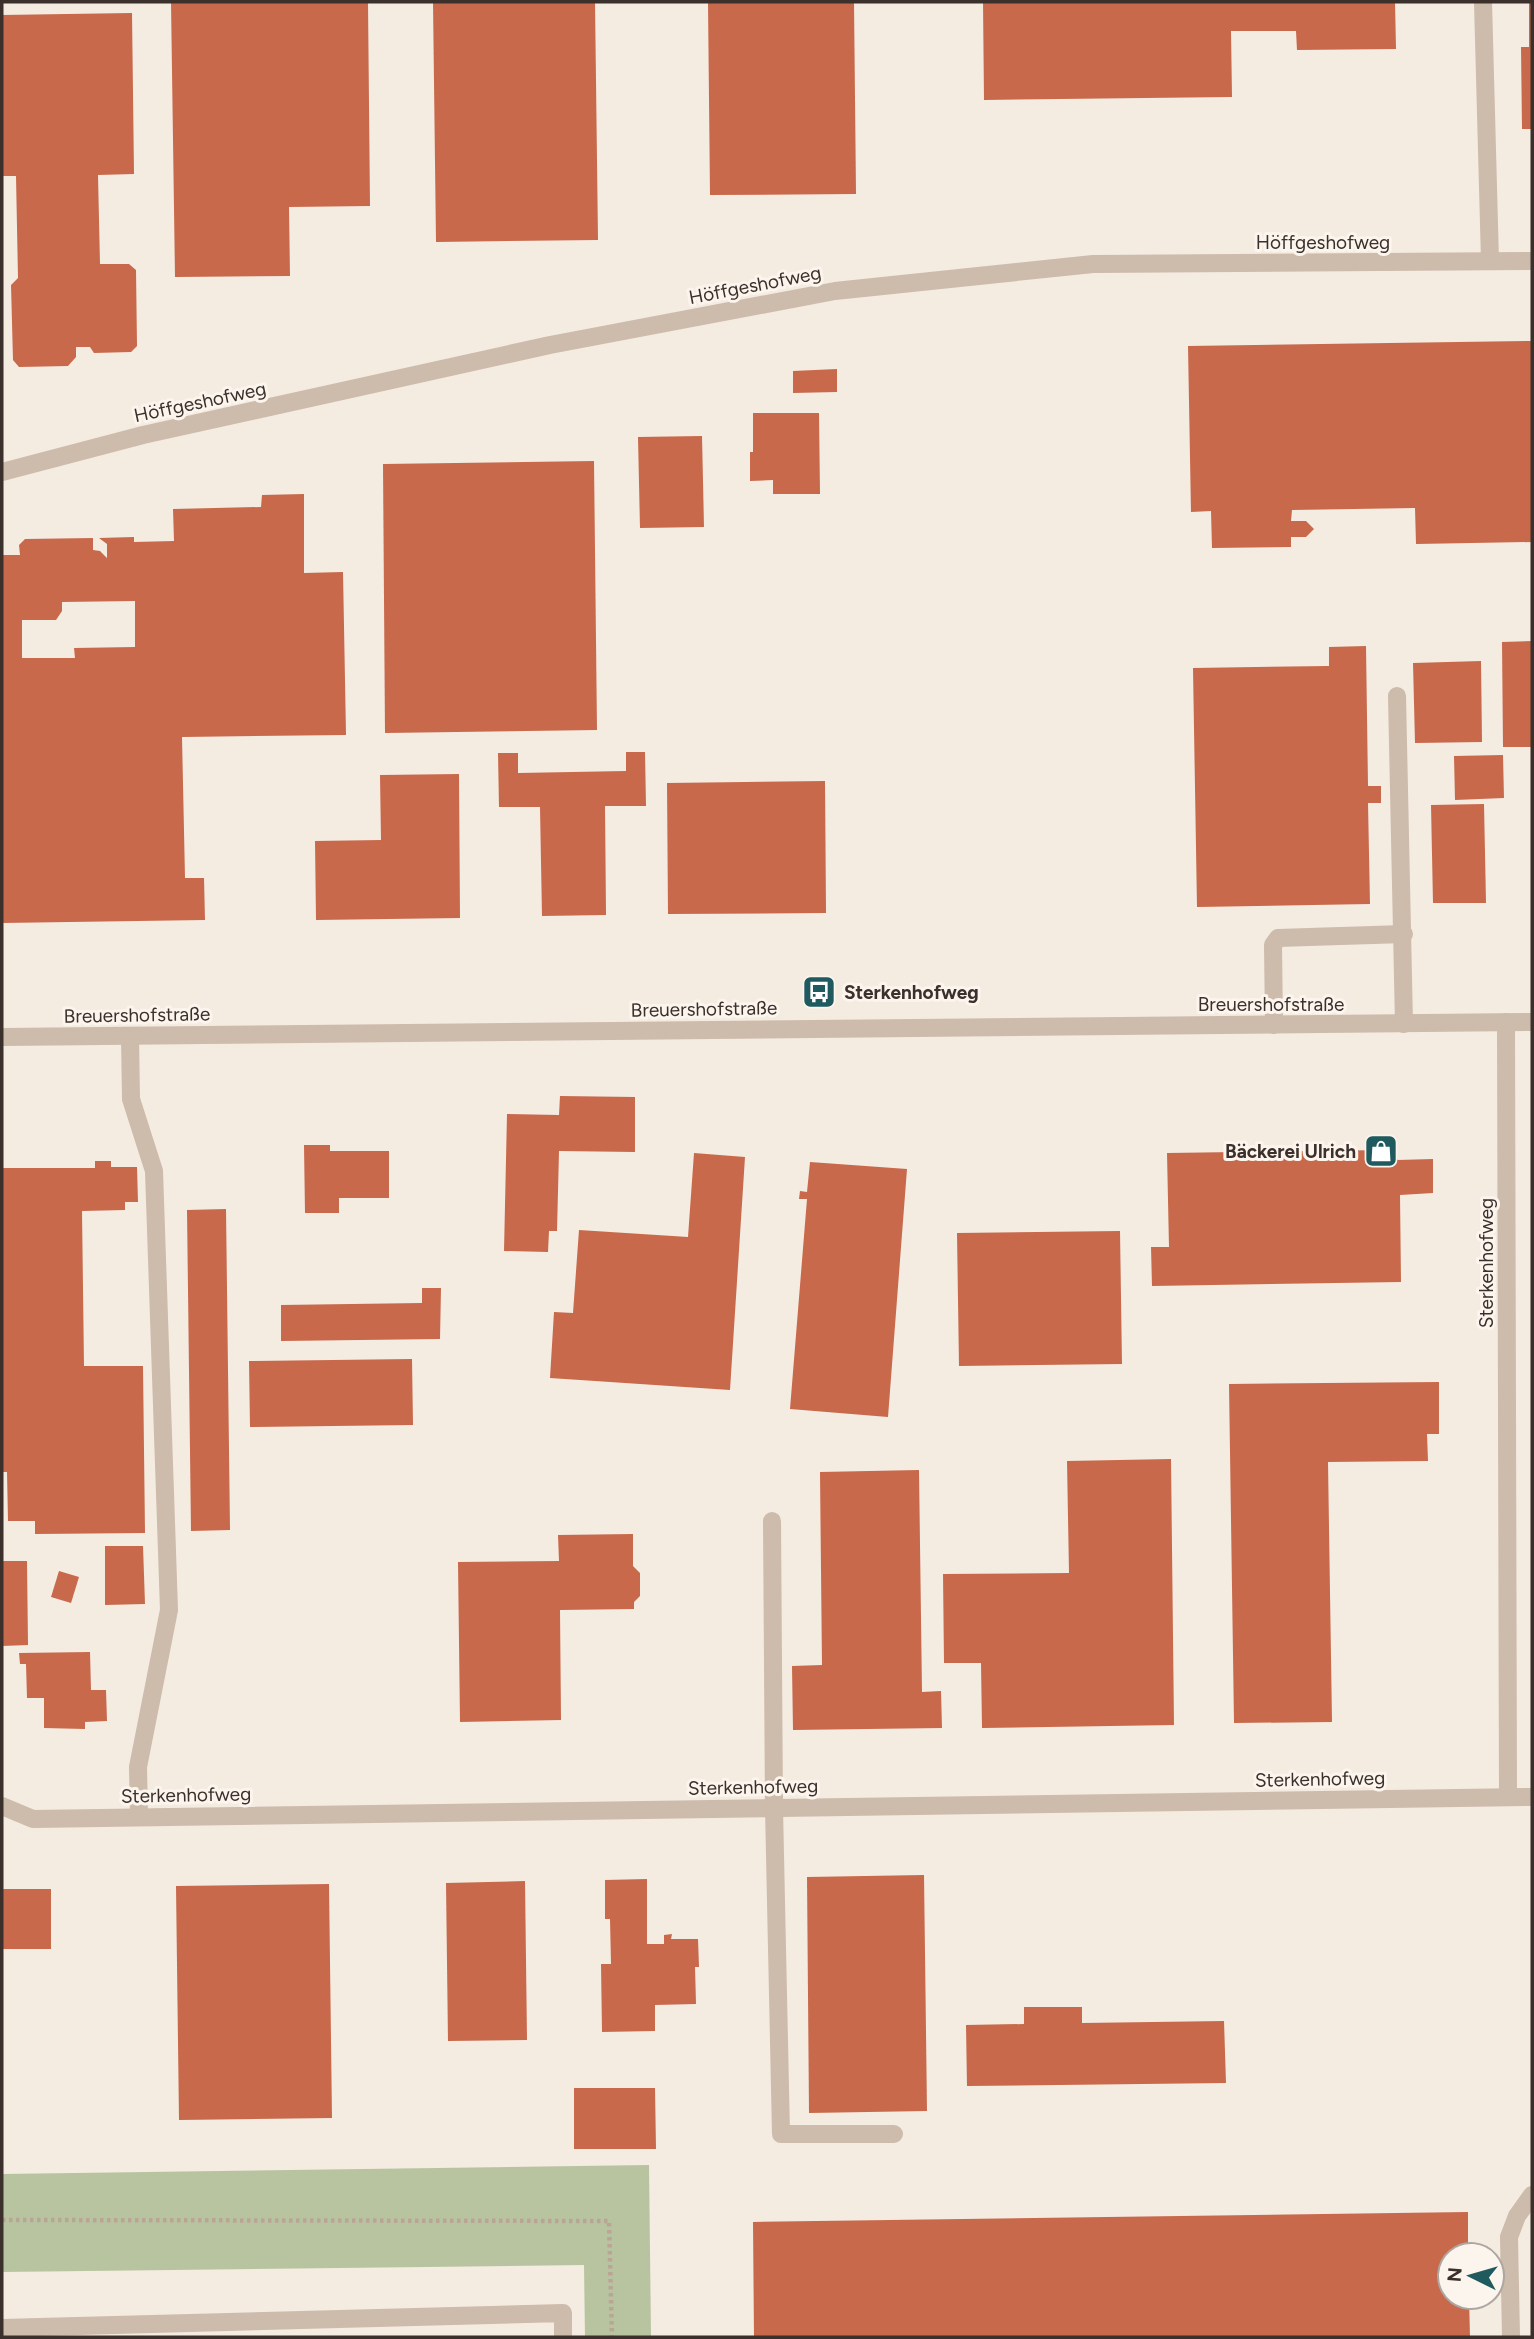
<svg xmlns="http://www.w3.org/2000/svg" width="1534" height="2339" font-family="Figtree,sans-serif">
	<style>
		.green { fill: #b8c4a0 }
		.building { fill: #c8694b; fill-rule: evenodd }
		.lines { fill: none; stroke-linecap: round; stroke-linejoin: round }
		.path { stroke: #b9a596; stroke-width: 4.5; stroke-dasharray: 3.5 3.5; stroke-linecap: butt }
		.service { stroke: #cdbbac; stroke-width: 18 }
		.minor { stroke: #cdbbac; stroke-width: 18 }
		.labels { text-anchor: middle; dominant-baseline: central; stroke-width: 6; stroke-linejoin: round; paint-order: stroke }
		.street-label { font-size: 19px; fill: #3b302b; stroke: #fbf5ee }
		.poi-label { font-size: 19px; font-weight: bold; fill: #3b302b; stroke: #fbf5ee; text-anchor: start }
	</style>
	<rect width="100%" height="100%" fill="#f4ebe1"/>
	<path class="green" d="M649 2165 651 2337H585L584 2265 2 2272V2174Z"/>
	<g class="building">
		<path d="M171 2H368L370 206 289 207 290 276 175 277Z"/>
		<path d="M433 2H595L598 240 436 242Z"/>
		<path d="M708 2H854L856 194 710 195Z"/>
		<path d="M983 2H1395L1396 49 1297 50 1296 31H1231L1232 97 984 100Z"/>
		<path d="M1529 2H1532V129H1522L1521 47H1529Z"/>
		<path d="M132 13 134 174 98 175 100 264H129L136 270 137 346 131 352 94 353 90 347H76V357L68 366 19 367 13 360 11 285 18 278 16 176H2V15Z"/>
		<path d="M1532 341V542L1416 544 1415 508 1292 510 1291 521H1306L1314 529 1306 537H1291V547L1212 548 1211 511 1191 512 1188 346Z"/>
		<path d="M837 369V392L793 393V371Z"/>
		<path d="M753 413H819L820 494H773V480L750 481V452H753Z"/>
		<path d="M702 436 704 527 640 528 638 437Z"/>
		<path d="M594 461 597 730 385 733 383 464Z"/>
		<path d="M304 494V573L343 572 346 735 182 737 185 878H204L205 920 2 923V555H20L19 545 25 539 93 538V550L100 551 107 558V544L99 538 134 537V542L174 541 173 509 261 507 262 495ZM135 601V647L74 648 75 658H22V620H56L62 611V602Z"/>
		<path d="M1532 641V747H1503L1502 642Z"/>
		<path d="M1366 646 1368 786H1381V803H1368L1370 904 1197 907 1193 668 1329 666V647Z"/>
		<path d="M1481 661 1482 742 1415 743 1413 663Z"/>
		<path d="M626 752H645L646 806H605L606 915 542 916 540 807H499L498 753H518V773L626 771Z"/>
		<path d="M1503 755 1504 798 1455 800 1454 756Z"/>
		<path d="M459 774 460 918 316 920 315 841 381 840 380 775Z"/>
		<path d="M825 781 826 913 668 914 667 783Z"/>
		<path d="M1484 804 1486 903H1433L1431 805Z"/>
		<path d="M560 1096 635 1097V1152L559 1151 557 1231H549L548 1252 504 1251 507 1114 559 1115Z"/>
		<path d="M304 1145H330V1151H389V1198H339V1213H305Z"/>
		<path d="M1388 1150 1398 1160 1433 1159V1193L1400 1195 1401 1282 1152 1286 1151 1247H1169L1167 1153Z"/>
		<path d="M694 1153 745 1157 730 1390 550 1378 554 1312 573 1313 579 1230 688 1237Z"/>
		<path d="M95 1161H111V1167H137L138 1202H125V1210L82 1211 84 1366H143L145 1533 35 1534V1521H8L7 1472H2V1168H95Z"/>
		<path d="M810 1162 907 1169 888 1417 790 1409 807 1199H799L800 1191 807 1192Z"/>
		<path d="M226 1209 230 1530 191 1531 187 1210Z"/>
		<path d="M1120 1231 1122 1364 959 1366 957 1233Z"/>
		<path d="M422 1288H441L440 1339 281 1341V1305L422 1303Z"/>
		<path d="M412 1359 413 1425 250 1427 249 1361Z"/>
		<path d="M1439 1382V1434H1427L1428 1461 1328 1462 1332 1722 1234 1723 1229 1384Z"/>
		<path d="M1171 1459 1174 1725 982 1728 981 1663H944L943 1574 1069 1573 1067 1461Z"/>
		<path d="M919 1470 922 1692 941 1691 942 1728 793 1730 792 1666 822 1665 820 1472Z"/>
		<path d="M633 1534V1566L640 1573V1596L634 1602V1609L560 1610 561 1720 460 1722 458 1562 559 1561 558 1535Z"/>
		<path d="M105 1546H143L145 1604 105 1605Z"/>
		<path d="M2 1561H27L28 1645 2 1646Z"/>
		<path d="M59 1571 79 1577 71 1603 51 1597Z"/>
		<path d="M90 1652 91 1690H106L107 1721 85 1722V1729L44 1728V1698H27L26 1664H20L19 1653Z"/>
		<path d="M924 1875 927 2111 809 2113 807 1877Z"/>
		<path d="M647 1879V1944H664V1935L672 1934 671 1939H698L699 1967H695L696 2004 655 2005V2031L602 2032 601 1964H611L610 1919H605V1880Z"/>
		<path d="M525 1881 527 2040 448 2041 446 1883Z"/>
		<path d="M329 1884 332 2118 179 2120 176 1886Z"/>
		<rect x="2" y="1889" width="49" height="60"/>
		<path d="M1024 2007H1082V2023L1224 2021 1226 2083 967 2086 966 2025 1024 2024Z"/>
		<path d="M574 2088H655L656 2149H574Z"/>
		<path d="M1468 2212V2255H1450V2297H1469L1470 2337H754L753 2222Z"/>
	</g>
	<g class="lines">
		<path class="path" d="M2 2220 609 2221 612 2337"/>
		<g class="service">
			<path d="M1483 2 1490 261"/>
			<path d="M1397 696 1404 1024"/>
			<path d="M1274 1025 1273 945 1278 938 1404 934"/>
			<path d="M130 1036 131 1099 154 1171 169 1610 138 1767 139 1816"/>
			<path d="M772 1521 774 1808 781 2134H894"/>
			<path d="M2 2328 563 2313V2337"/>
			<path d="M1511 2337 1509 2237 1517 2216 1532 2195"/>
		</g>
		<g class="minor">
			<path d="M2 472 143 435 550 345 835 291 1093 264 1532 261"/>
			<path d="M1506 1022 1508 1797"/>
			<path d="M2 1037 1532 1022"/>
			<path d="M2 1806 33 1819 1532 1797"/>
		</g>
	</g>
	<defs>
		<symbol id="bus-square" viewBox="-11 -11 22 22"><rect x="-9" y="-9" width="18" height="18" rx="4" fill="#1f5a5e" stroke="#fbf5ee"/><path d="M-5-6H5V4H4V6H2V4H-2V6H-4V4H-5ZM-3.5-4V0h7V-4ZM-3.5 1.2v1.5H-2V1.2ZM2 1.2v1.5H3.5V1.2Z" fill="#fff"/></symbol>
		<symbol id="shop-square" viewBox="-11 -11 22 22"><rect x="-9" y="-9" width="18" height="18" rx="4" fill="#1f5a5e" stroke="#fbf5ee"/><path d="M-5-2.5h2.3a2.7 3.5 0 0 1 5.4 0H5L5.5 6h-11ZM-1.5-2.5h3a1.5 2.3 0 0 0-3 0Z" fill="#fff"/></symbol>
	</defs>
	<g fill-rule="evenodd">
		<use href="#bus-square" x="800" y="973" width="38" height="38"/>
		<use href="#shop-square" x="1362" y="1132" width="38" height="38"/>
	</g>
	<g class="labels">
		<g class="street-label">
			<text x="1323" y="242">Höffgeshofweg</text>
			<text transform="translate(755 285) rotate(-11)">Höffgeshofweg</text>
			<text transform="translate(200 402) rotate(-12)">Höffgeshofweg</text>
			<text x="1271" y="1004">Breuershofstraße</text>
			<text transform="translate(704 1009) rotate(-1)">Breuershofstraße</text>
			<text transform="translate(137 1015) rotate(-1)">Breuershofstraße</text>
			<text transform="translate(1486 1263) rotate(-90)">Sterkenhofweg</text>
			<text transform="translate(1320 1779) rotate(-1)">Sterkenhofweg</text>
			<text transform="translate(753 1787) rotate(-1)">Sterkenhofweg</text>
			<text transform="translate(186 1795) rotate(-1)">Sterkenhofweg</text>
		</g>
		<g class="poi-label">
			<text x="844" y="992">Sterkenhofweg</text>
			<text x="1356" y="1151" text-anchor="end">Bäckerei Ulrich</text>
		</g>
	</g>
	<rect width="1534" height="2339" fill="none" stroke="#3b302b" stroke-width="7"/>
	<g transform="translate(1471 2276) rotate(275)"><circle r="33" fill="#fbf5ee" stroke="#aea6a0" stroke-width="2"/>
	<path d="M0-5L12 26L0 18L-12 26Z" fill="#1f5a5e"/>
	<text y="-10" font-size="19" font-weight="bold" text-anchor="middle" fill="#3b302b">N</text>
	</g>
</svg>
